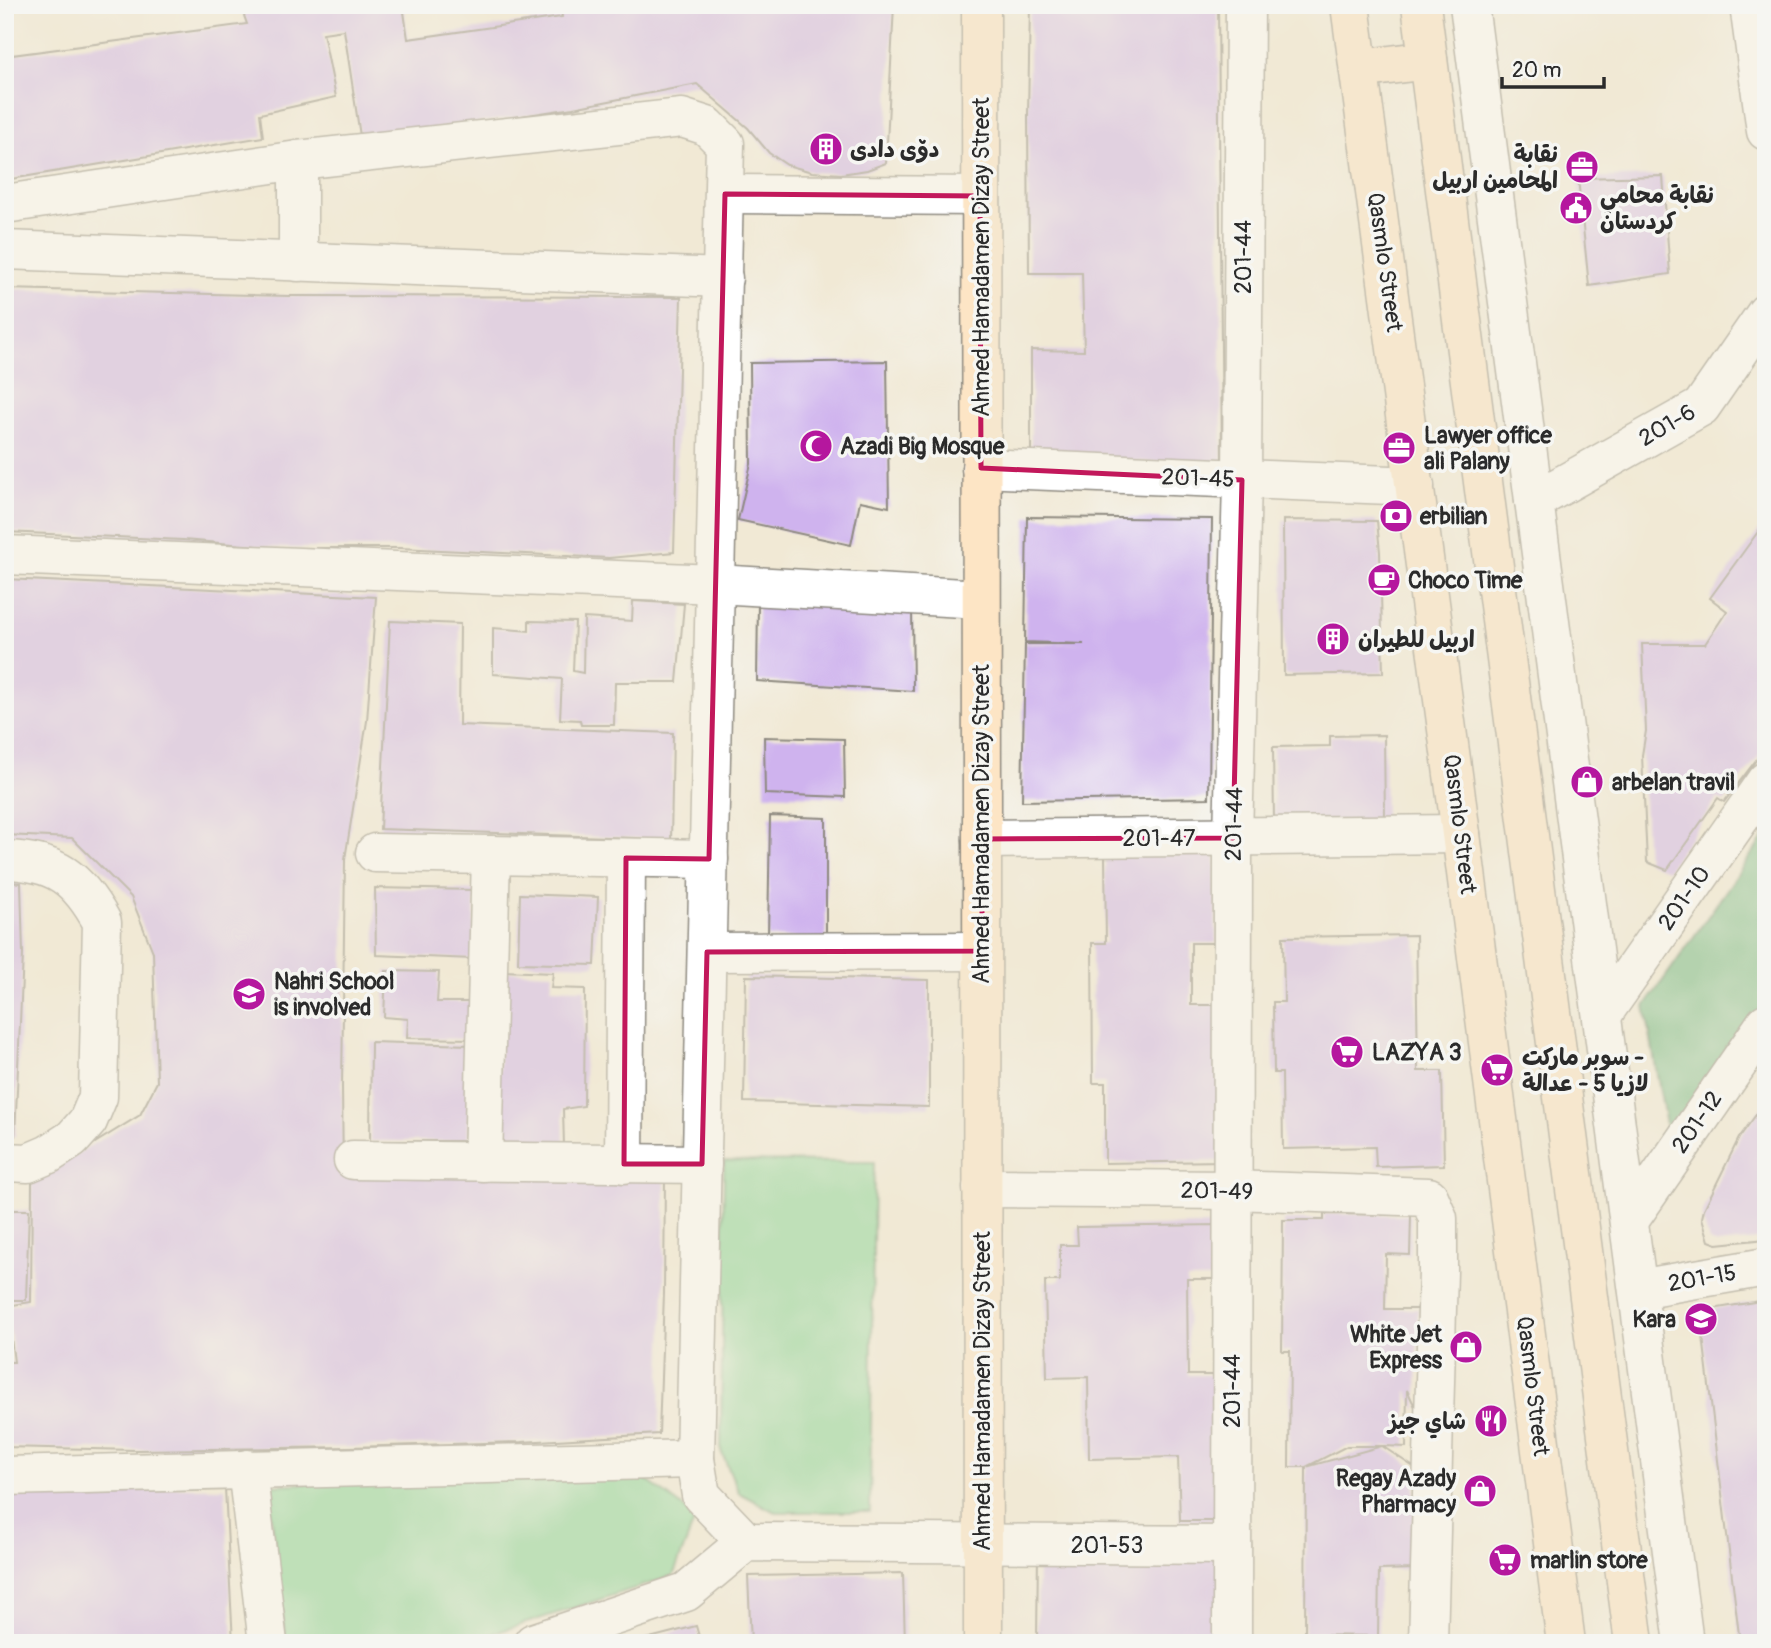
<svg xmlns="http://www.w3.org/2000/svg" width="1771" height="1648" font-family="Pangolin,'Playpen Sans Arabic',sans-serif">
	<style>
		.green { fill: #83d495; stroke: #578060; stroke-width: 2 }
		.forest { fill: #6ab67e; stroke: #4a7054; stroke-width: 2 }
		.building { fill: #cfb3ee }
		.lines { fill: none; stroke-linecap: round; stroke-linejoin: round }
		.street-casing { stroke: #8e8a80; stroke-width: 41 }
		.secondary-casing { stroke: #8e8a80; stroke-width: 41 }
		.street { stroke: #fff; stroke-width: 38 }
		.secondary { stroke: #fde5c5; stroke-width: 38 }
		.marked { fill: none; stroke: #c2185b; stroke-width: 5; stroke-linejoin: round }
		.labels { text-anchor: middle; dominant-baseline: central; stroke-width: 7; stroke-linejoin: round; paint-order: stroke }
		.poi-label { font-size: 23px; font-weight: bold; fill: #2b2b2b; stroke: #f6f6f2; text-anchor: start }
		.street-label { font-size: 23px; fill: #2b2b2b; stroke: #f6f6f2 }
	</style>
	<rect width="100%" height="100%" fill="#f6f6f2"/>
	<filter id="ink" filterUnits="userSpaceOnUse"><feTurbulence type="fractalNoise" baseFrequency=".0143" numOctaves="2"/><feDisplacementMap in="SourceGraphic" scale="14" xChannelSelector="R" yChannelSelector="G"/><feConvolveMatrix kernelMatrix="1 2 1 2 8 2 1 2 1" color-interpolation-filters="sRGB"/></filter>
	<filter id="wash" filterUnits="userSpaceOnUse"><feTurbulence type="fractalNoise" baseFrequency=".00686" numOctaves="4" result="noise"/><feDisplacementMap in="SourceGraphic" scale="28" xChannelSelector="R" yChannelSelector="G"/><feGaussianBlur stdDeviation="1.57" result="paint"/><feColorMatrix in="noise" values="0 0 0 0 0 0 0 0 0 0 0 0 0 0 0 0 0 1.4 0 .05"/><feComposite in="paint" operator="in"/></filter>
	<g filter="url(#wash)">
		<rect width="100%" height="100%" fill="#f1e9d5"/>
		<g class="green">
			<path d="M724 1161 874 1162 870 1512H775L739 1493 721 1451Z"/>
			<path d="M633 1470 696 1517 673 1576 464 1643H286L268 1485Z"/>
		</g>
		<path class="forest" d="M1766 834V1008L1670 1148 1645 1006Z"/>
		<g id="blocks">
			<g class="building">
				<path d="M271 5H403L408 39 562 17 560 5H894L886 163 867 170 841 174 812 172 787 165 769 153 748 128 697 84 573 108 423 131 360 136 344 30 323 33 336 97 260 114 263 137 5 180V56L247 24 242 10Z"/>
				<path d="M1030 5H1218L1222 464 1031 458V350L1084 351 1082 273H1029L1028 115Z"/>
				<path d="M1663 176 1670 274 1589 286 1578 178Z"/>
				<path d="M5 289 290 296 681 297 674 552 609 558 400 548H283L183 540 5 532Z"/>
				<path d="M887 361 889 507 860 501 851 545 738 520 751 464 750 363Z"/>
				<path d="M1027 517 1212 519 1209 798 1022 801 1025 644H1084L1025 642Z"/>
				<path d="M1283 520 1377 521 1380 552 1383 673 1284 675Z"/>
				<path d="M1760 529 1766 533V747L1724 802 1718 798 1667 870 1647 862 1642 755 1646 731 1642 644H1705L1727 611 1710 598Z"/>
				<path d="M5 579 376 597 367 721 345 859 342 1087 343 1176H665L664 1293 659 1434 521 1442 349 1447 136 1450 5 1447V1362H14L7 1306 31 1302 32 1182 140 1115 157 1082 153 952 131 897 72 838 5 835Z"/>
				<path d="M633 601 684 604 677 682H615L614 725H581L580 720 560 719 562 679 493 674V628L529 631V621L575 622 573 671 583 673 584 618 632 621Z"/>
				<path d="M758 602 912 607 913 691 757 681Z"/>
				<path d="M390 621 460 624 459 725 673 733 671 842 636 838 380 829Z"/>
				<path d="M1384 735 1385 821 1274 822 1273 747 1330 746V736Z"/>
				<path d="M764 737 844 739 845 797 765 794Z"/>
				<path d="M770 816 826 818V939L768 937Z"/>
				<path d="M1105 855H1215L1216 943H1191V1005H1219L1221 1161 1105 1163V1083H1093L1092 943H1106Z"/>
				<path d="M5 882 21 883 23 954 15 1136H5Z"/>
				<path d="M375 888 475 890 473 959 376 955Z"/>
				<path d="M520 894 598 897 595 965 518 963Z"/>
				<path d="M1416 935 1418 1071H1442L1444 1165 1376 1167 1375 1147 1283 1149 1282 1073H1274L1273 1002H1284L1283 937Z"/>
				<path d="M386 971 439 972 437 1002H475L473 1039 407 1038 408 1019 384 1017Z"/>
				<path d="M502 971 553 973 551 988 585 989 584 1106 563 1109 564 1146 497 1147Z"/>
				<path d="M746 976 929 980V1107L744 1102Z"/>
				<path d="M371 1042 470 1045 468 1141H370Z"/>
				<path d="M1766 1101V1239L1717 1244 1709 1241 1702 1218 1704 1209 1739 1138Z"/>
				<path d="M5 1210H29L26 1300H5Z"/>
				<path d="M1324 1214 1411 1215 1410 1255 1386 1254 1385 1309H1418L1417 1411 1407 1390 1406 1447 1385 1446H1347L1306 1467 1382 1446 1415 1468 1414 1569 1379 1570 1378 1636 1305 1635 1306 1467H1289L1290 1351H1282L1283 1220H1324Z"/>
				<path d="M1219 1225V1279H1187L1188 1375H1227L1228 1521H1180L1178 1457 1089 1459 1088 1377 1047 1378 1045 1281H1060V1245H1078L1077 1227Z"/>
				<path d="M1766 1300V1643H1740L1700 1311Z"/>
				<path d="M5 1486 225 1488 233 1643H5Z"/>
				<path d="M1038 1553 1221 1554 1220 1640H1199L1198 1643H1124L1125 1640 1037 1639Z"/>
				<path d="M903 1573 905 1643H751L748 1576Z"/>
				<path d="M696 1626 701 1643H634V1642Z"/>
			</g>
		</g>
	</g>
	<g filter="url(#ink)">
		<use href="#blocks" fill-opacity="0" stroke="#8e8a80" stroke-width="2"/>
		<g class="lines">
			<defs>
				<g id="street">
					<path d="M1469 5 1684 1643"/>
					<path d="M1749 5 1766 131"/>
					<path d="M298 160V262"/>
					<path d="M725 194 980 196"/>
					<path d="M5 204 298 160 682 118 707 126 725 144 695 1459 701 1495 746 1542"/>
					<path d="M5 250 723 278"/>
					<path d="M981 468 1415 486"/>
					<path d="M1534 501 1701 407 1766 313"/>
					<path d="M5 555 716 584 981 599"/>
					<path d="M982 839 1461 834"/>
					<path d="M375 853 709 859"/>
					<path d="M5 860C56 861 78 878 102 922L98 1097 88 1121 72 1139 49 1154 28 1163 5 1162"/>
					<path d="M707 952 982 951"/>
					<path d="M1602 1015 1766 781"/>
					<path d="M353 1160 702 1164"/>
					<path d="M483 1162 491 855"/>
					<path d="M624 1164 626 858"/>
					<path d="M982 1188 1233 1190 1429 1197 1438 1218V1271L1428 1643"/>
					<path d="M1629 1221 1766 1023"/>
					<path d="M1638 1289 1766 1267"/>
					<path d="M247 1469 268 1643"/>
					<path d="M5 1476 695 1459"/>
					<path d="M533 1643 686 1592 746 1542 1232 1545"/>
					<path d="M1232 1643 1233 838 1242 480 1245 5"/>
				</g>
				<g id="secondary">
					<path d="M981 5 983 1643"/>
					<path d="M1350 5 1461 834 1566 1643"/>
					<path d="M1421 5 1634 1643"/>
					<path d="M1359 69 1428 60"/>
				</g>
			</defs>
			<use href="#street" class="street-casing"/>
			<use href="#secondary" class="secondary-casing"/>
			<use href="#street" class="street"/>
			<use href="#secondary" class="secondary"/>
		</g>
	</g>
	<path d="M0 0H1771V1648H0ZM725 194 980 196 981 468 1242 480 1233 838 982 839V951L707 952 702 1164H624L626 858 709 859Z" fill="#f1e9d5" fill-opacity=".55" fill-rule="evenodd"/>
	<path class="marked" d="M725 194 980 196 981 468 1242 480 1233 838 982 839V951L707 952 702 1164H624L626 858 709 859Z"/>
	<defs>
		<symbol id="building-disc" viewBox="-11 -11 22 22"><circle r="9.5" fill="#b5179e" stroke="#f6f6f2"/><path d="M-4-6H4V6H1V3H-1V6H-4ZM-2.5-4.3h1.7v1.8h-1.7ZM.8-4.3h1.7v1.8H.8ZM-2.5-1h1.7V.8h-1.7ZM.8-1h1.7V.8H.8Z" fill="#fff"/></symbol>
		<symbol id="office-disc" viewBox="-11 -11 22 22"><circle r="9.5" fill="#b5179e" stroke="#f6f6f2"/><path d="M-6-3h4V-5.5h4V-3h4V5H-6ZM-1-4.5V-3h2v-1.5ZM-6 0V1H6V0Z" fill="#fff"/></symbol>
		<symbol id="civic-disc" viewBox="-11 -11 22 22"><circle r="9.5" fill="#b5179e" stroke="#f6f6f2"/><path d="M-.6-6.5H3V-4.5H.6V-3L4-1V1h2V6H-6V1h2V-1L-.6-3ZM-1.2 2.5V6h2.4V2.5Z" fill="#fff"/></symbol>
		<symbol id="mosque-disc" viewBox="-11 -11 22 22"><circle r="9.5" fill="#b5179e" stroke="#f6f6f2"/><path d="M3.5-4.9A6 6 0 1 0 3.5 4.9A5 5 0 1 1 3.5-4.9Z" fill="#fff"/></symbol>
		<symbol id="bank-disc" viewBox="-11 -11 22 22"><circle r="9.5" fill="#b5179e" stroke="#f6f6f2"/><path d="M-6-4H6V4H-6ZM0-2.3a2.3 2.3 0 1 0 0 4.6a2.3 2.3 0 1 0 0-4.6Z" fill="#fff"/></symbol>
		<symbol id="cafe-disc" viewBox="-11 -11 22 22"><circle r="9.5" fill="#b5179e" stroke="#f6f6f2"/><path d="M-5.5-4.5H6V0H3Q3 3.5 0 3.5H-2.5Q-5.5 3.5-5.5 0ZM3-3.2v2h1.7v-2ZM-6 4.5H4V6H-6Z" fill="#fff"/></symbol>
		<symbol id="shop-disc" viewBox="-11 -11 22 22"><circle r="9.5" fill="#b5179e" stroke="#f6f6f2"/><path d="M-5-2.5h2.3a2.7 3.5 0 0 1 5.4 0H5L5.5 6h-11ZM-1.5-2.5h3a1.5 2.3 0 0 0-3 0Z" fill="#fff"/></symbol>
		<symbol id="school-disc" viewBox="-11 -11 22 22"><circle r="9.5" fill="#b5179e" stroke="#f6f6f2"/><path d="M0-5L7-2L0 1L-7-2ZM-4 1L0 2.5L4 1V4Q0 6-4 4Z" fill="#fff"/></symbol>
		<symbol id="supermarket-disc" viewBox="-11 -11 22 22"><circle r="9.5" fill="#b5179e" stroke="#f6f6f2"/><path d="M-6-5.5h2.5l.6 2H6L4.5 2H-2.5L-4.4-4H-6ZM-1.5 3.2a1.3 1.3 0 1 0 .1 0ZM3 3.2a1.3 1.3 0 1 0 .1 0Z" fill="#fff"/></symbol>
		<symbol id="restaurant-disc" viewBox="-11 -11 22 22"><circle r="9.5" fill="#b5179e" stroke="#f6f6f2"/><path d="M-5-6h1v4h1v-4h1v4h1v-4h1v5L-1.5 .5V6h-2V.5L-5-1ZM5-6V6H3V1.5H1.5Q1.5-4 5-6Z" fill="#fff"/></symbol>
	</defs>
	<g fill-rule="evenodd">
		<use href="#building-disc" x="807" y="130" width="38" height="38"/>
		<use href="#office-disc" x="1563" y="148" width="38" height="38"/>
		<use href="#civic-disc" x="1557" y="189" width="38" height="38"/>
		<use href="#mosque-disc" x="797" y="427" width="38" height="38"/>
		<use href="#office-disc" x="1380" y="429" width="38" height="38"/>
		<use href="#bank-disc" x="1377" y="497" width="38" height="38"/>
		<use href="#cafe-disc" x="1365" y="561" width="38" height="38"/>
		<use href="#building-disc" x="1314" y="620" width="38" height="38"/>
		<use href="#shop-disc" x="1568" y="763" width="38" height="38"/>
		<use href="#school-disc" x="230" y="975" width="38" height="38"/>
		<use href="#supermarket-disc" x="1328" y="1033" width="38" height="38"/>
		<use href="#supermarket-disc" x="1478" y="1051" width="38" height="38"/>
		<use href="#school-disc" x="1682" y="1300" width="38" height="38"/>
		<use href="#shop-disc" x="1447" y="1328" width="38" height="38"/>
		<use href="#restaurant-disc" x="1472" y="1402" width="38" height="38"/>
		<use href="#shop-disc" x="1461" y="1472" width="38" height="38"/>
		<use href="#supermarket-disc" x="1486" y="1541" width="38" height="38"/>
	</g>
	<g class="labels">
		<g class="poi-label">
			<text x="850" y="149">دۆى دادى</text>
			<text x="1558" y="154" text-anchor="end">نقابة<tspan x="1558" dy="26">المحامين اربيل</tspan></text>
			<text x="1600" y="195">نقابة محامي<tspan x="1600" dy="26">كردستان</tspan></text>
			<text x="1424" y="435">Lawyer office<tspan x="1424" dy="26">ali Palany</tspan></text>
			<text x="840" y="446">Azadi Big Mosque</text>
			<text x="1420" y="516">erbilian</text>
			<text x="1408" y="580">Choco Time</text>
			<text x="1358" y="639">اربيل للطيران</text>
			<text x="1612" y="782">arbelan travil</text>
			<text x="274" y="981">Nahri School<tspan x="274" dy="26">is involved</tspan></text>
			<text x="1372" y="1052">LAZYA 3</text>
			<text x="1522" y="1057">سوبر ماركت -<tspan x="1522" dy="26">لازيا 5 - عدالة</tspan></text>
			<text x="1676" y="1319" text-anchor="end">Kara</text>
			<text x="1442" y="1334" text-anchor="end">White Jet<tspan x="1442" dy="26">Express</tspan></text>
			<text x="1466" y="1421" text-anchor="end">شاي جيز</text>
			<text x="1456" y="1478" text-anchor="end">Regay Azady<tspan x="1456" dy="26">Pharmacy</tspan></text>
			<text x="1530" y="1560">marlin store</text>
		</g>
		<g class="street-label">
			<text transform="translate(981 257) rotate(-90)">Ahmed Hamadamen Dizay Street</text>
			<text transform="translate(1243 257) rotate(-90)">201-44</text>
			<text transform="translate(1385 262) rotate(82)">Qasmlo Street</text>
			<text transform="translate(1667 425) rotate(-30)">201-6</text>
			<text transform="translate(1198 478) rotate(2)">201-45</text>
			<text transform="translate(981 824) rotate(-90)">Ahmed Hamadamen Dizay Street</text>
			<text transform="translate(1234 824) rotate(-89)">201-44</text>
			<text transform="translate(1460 824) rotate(83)">Qasmlo Street</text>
			<text x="1159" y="838">201-47</text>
			<text transform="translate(1684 898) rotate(-55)">201-10</text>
			<text transform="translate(1697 1122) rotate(-55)">201-12</text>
			<text transform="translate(1217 1191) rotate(1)">201-49</text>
			<text transform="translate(1702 1278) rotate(-10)">201-15</text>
			<text transform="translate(1533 1386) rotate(83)">Qasmlo Street</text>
			<text transform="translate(982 1391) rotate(-90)">Ahmed Hamadamen Dizay Street</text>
			<text transform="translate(1232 1391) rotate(-90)">201-44</text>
			<text x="1107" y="1545">201-53</text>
		</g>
	</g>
	<rect width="1771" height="1648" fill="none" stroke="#f6f6f2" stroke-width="28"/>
	<path d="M1502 77v10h102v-10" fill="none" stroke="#2b2b2b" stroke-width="3.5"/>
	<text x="1512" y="77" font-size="21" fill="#2b2b2b" stroke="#f6f6f2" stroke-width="5" paint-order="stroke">20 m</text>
</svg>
